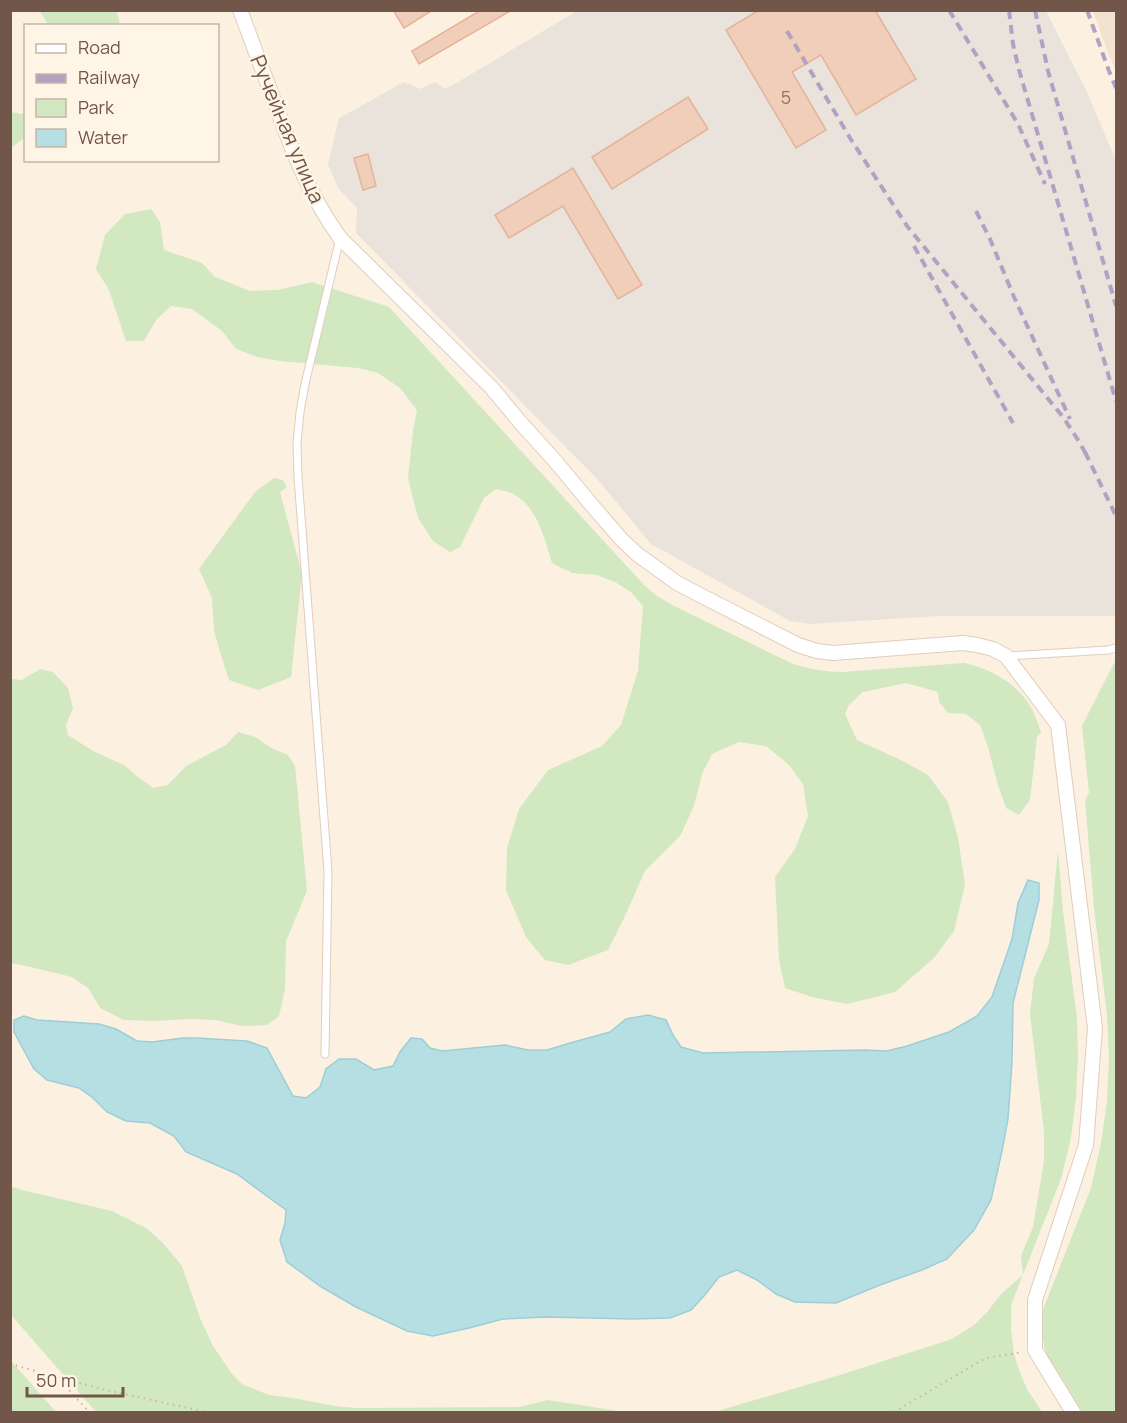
<svg xmlns="http://www.w3.org/2000/svg" width="1127" height="1423" font-family="Manrope,sans-serif">
	<style>
		.residential { fill: #f3e2d0 }
		.industrial { fill: #eae3dc }
		.green { fill: #d1e8c0 }
		.water { fill: #b6dfe4; stroke: #9dced6; stroke-width: 1.5 }
		.building { fill: #f0ceb9; stroke: #e3b49a; stroke-width: 1.5 }
		.lines { fill: none; stroke-linecap: round; stroke-linejoin: round }
		.service-casing { stroke: #dfcdbd; stroke-width: 9 }
		.minor-casing { stroke: #dfcdbd; stroke-width: 16 }
		.path { stroke: #d5b19d; stroke-width: 2; stroke-dasharray: 1.5 4.5; stroke-linecap: butt }
		.service { stroke: #fff; stroke-width: 7 }
		.minor { stroke: #fff; stroke-width: 14 }
		.rail { stroke: #b3a1c4; stroke-width: 4; stroke-dasharray: 9 6; stroke-linecap: butt }
		.labels { text-anchor: middle; dominant-baseline: central; stroke-width: 5; stroke-linejoin: round; paint-order: stroke }
		.number-label { font-size: 18px; fill: #927465 }
		.street-label { font-size: 21px; fill: #725649; stroke: #fff5e7 }
	</style>
	<rect width="100%" height="100%" fill="#fcf1e1"/>
	<path class="residential" d="M1093 11H1116V71L1108 53Z"/>
	<path class="industrial" d="M577 11H1046L1087 92 1116 161V616H940L810 624 790 621 651 544 598 480 356 233 357 208 338 188 328 164 339 118 404 82 420 89 435 82 446 89Z"/>
	<g class="green">
		<path d="M40 11H117L120 25H48Z"/>
		<path d="M11 112 21 114 26 112 25 137 11 148Z"/>
		<path d="M151 209 160 222 164 250 202 263 215 277 250 291 278 290 312 282 389 307 645 586 657 596 674 606 793 664C810 669 825 672 843 672L964 663C992 669 1019 684 1033 711 1036 718 1039 726 1041 733L1037 737 1030 800 1019 815 1006 808 997 782 988 747 980 725 966 714 948 713 939 702 938 692 906 683 863 692 849 705 845 714 857 740 903 761 928 775 948 802 958 838 965 885 954 931 934 958 895 992 847 1004 812 997 785 988 779 960 775 877 795 849 808 816 803 784 788 764 766 746 739 742 712 754 702 774 694 806 680 836 645 871 624 918 608 950 568 965 545 960 526 937 506 890 507 848 519 809 548 770 602 746 621 725 638 671 643 606 631 592 615 582 597 575 572 573 552 563C544 538 537 503 509 492 505 491 500 490 496 489L484 498 460 547 450 552 433 541 418 518 408 478 413 431 417 410 400 388 378 373 358 368 280 361 257 357 236 349 222 331 192 309 171 306 156 320 144 341H126L109 290 96 269 105 235 125 214Z"/>
		<path d="M274 478 283 480 287 487 280 492 302 574 291 677 258 690 229 680 220 652 214 630 212 598 199 569 255 492Z"/>
		<path d="M1116 662V1412H1079C1069 1396 1055 1376 1048 1359 1042 1344 1042 1327 1042 1312L1091 1188 1101 1143 1107 1101 1109 1057 1107 1015 1094 908 1085 800 1089 793 1082 726 1114 663Z"/>
		<path d="M40 669 53 672 68 688 73 708 66 725 68 735 93 751 124 765 138 777 153 788 168 785 186 766 226 745 238 732 255 737 273 749 288 755 295 766 307 891 286 941 285 989 279 1016 267 1025 241 1026 216 1020 191 1019 155 1021 124 1020 100 1008 89 989 72 977 22 965 11 963V679L22 680Z"/>
		<path d="M1058 850 1063 911 1077 1018 1078 1057 1076 1098 1071 1138 1061 1179 1011 1305V1328L1014 1354 1019 1370 1027 1389 1042 1412H714L840 1375 952 1339 974 1325 987 1312 1002 1293 1023 1275 1021 1256 1033 1227 1044 1161V1132L1030 1013 1034 978 1049 944Z"/>
		<path d="M10 1186 22 1190 112 1211 146 1228 163 1243 182 1266 200 1318 213 1346 232 1374 242 1384 269 1395 293 1398 335 1406 357 1408 519 1407 548 1400 624 1412H96L11 1315Z"/>
		<path d="M11 1361 56 1412H11Z"/>
	</g>
	<path class="water" d="M1028 880 1039 883V900L1013 1003 1012 1062 1008 1119 1002 1151 991 1200 974 1230 947 1259 922 1270 880 1285 836 1303 795 1302 776 1294 757 1280 737 1270 719 1277 704 1296 691 1310 670 1318 632 1319 546 1317 503 1319 469 1328 433 1336 407 1331 356 1307 320 1286 287 1262 280 1240 285 1223 286 1210 237 1174 186 1152 174 1136 150 1123 126 1121 107 1112 93 1098 79 1088 47 1080 34 1069 14 1032V1020L24 1016 37 1020 99 1024 116 1029 137 1041 152 1042 183 1038H197L247 1041 267 1048 293 1096 306 1098 320 1087 326 1069 339 1059H356L374 1070 393 1066 400 1052 411 1038 422 1039 430 1048 442 1051 505 1045 528 1050H547L570 1043 610 1032 626 1019 648 1015 666 1020 673 1035 681 1047 703 1053 865 1050 887 1051 907 1046 949 1032 977 1016 992 997 1012 939 1018 903Z"/>
	<g class="building">
		<path d="M393 10H433L404 28Z"/>
		<path d="M481 10H512L419 64 412 51Z"/>
		<path d="M759 10H875L916 79 856 115 821 55 792 72 826 130 796 148 726 30Z"/>
		<path d="M688 97 708 129 612 189 592 157Z"/>
		<path d="M368 154 376 186 363 190 354 158Z"/>
		<path d="M573 168 642 285 618 299 563 206 509 238 495 215Z"/>
	</g>
	<g class="lines">
		<defs>
			<g id="service">
				<path d="M1006 656 1108 650 1116 648"/>
				<path d="M325 1054 328 871 298 477 297 443 300 412 305 384 340 238"/>
			</g>
			<path id="minor" d="M240 10C252 42 264 74 276 106 294 155 309 194 340 238L491 387 519 421 556 462 590 503 621 539 637 554 677 583 696 593 798 645 817 651 833 653 963 643 977 645 993 649 1006 656 1058 725 1095 1028 1086 1145 1035 1300V1350L1073 1412"/>
		</defs>
		<use href="#service" class="service-casing"/>
		<use href="#minor" class="minor-casing"/>
		<g class="path">
			<path d="M10 1364 102 1389 206 1412"/>
			<path d="M57 1377 89 1412"/>
			<path d="M894 1412 986 1358 1023 1352"/>
		</g>
		<use href="#service" class="service"/>
		<use href="#minor" class="minor"/>
		<g class="rail">
			<path d="M949 10 1018 124 1045 184"/>
			<path d="M1009 10 1013 44 1019 70 1116 401"/>
			<path d="M1035 10 1048 71 1116 306"/>
			<path d="M1087 10 1109 71 1116 88"/>
			<path d="M787 31 850 138 907 226 1063 417 1080 443 1088 458"/>
			<path d="M976 211 990 239 1014 297 1070 419"/>
			<path d="M914 246 1013 423"/>
			<path d="M1085 452 1116 516"/>
		</g>
	</g>
	<g class="labels">
		<g class="number-label">
			<text x="786" y="97">5</text>
		</g>
		<g class="street-label">
			<text transform="translate(288 129) rotate(67)">Ручейная улица</text>
		</g>
	</g>
	<rect width="1127" height="1423" fill="none" stroke="#725649" stroke-width="24"/>
	<rect x="24" y="24" width="195" height="138" fill="#fff5e7" stroke="#c7b5a8" stroke-width="1.5"/>
	<rect x="36" y="44" width="30" height="9" fill="#ffffff" stroke="#c7b5a8" stroke-width="1.5"/>
	<text x="78" y="54" font-size="18" fill="#725649">Road</text>
	<rect x="36" y="74" width="30" height="9" fill="#b3a1c4" stroke="#c7b5a8" stroke-width="1.5"/>
	<text x="78" y="84" font-size="18" fill="#725649">Railway</text>
	<rect x="36" y="99" width="30" height="18" fill="#d1e8c0" stroke="#c7b5a8" stroke-width="1.5"/>
	<text x="78" y="114" font-size="18" fill="#725649">Park</text>
	<rect x="36" y="129" width="30" height="18" fill="#b6dfe4" stroke="#c7b5a8" stroke-width="1.5"/>
	<text x="78" y="144" font-size="18" fill="#725649">Water</text>
	<path d="M27 1387v9h96v-9" fill="none" stroke="#725649" stroke-width="3"/>
	<text x="36" y="1387" font-size="18" fill="#725649" stroke="#fff5e7" stroke-width="4.5" paint-order="stroke">50 m</text>
</svg>
